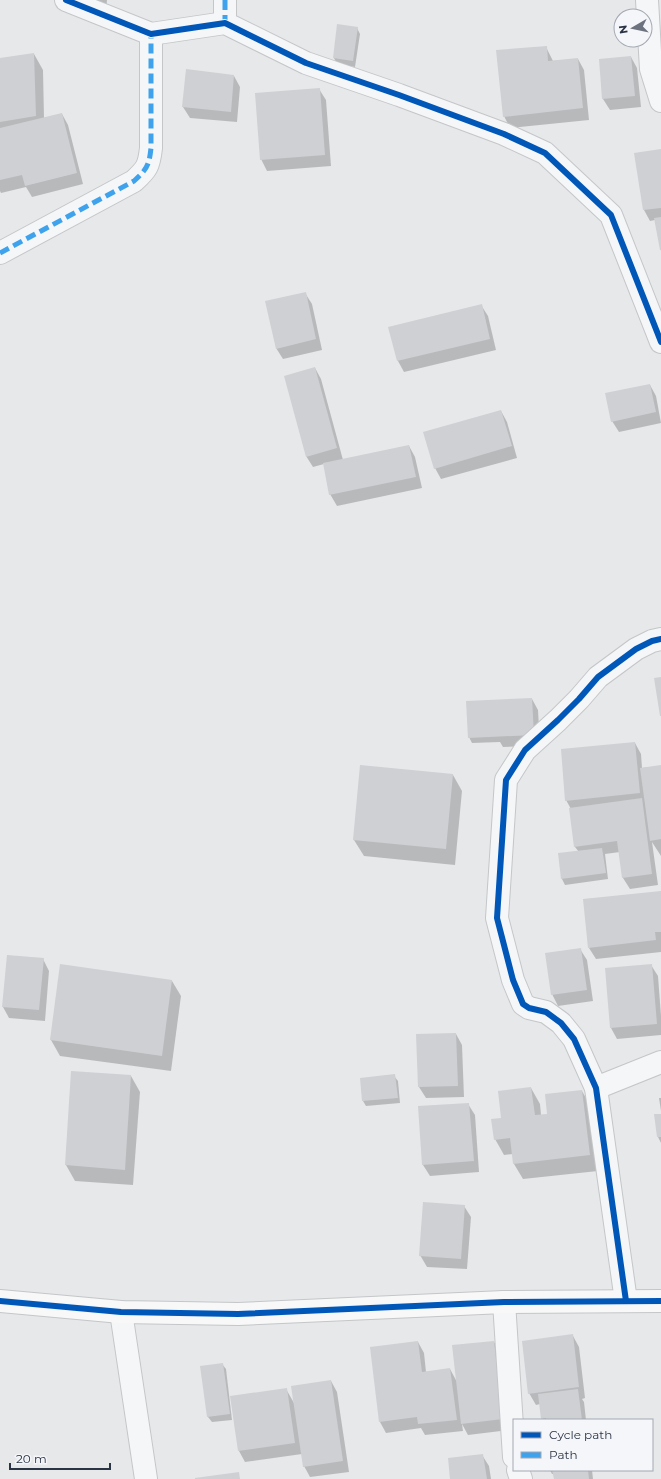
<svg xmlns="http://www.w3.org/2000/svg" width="661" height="1479" font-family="Montserrat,sans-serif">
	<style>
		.shadow { fill: #0003 }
		.building { fill: #ced0d3 }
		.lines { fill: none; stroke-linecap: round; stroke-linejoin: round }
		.street-casing { stroke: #c4c6c8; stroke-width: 24 }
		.secondary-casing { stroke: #c4c6c8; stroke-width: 24 }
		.street { stroke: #f5f6f7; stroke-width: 22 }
		.secondary { stroke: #f8f8f8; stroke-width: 22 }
		.quiet { stroke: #3ea3ec; stroke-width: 5; stroke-dasharray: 10 5; stroke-linecap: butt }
		.cycleway-casing { stroke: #f4f6f9; stroke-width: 8 }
		.cycleway { stroke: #0057b8; stroke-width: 6 }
	</style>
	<rect width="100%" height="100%" fill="#e6e8ea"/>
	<g class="shadow">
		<path d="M76 0H107L106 12Z"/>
		<path d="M338 25 357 28 360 34 355 67 337 64 334 58Z"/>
		<path d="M546 47 553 61 578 59 584 70 589 120 510 128 504 116Z"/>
		<path d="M34 54 43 70 44 118 62 114 68 125 83 184 32 197 26 187 1 193 0 191V59Z"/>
		<path d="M631 57 637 68 641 107 610 110 603 99 600 60Z"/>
		<path d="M234 76 240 87 237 122 190 118 183 107Z"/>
		<path d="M319 89 326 100 331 166 267 171 261 159Z"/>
		<path d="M661 150V251L655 220 650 221 644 210Z"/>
		<path d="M305 293 312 304 322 350 283 359 276 348Z"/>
		<path d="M481 305 488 316 496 350 404 372 398 361 389 328Z"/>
		<path d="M315 368 321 379 343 460 409 446 415 457 422 488 337 506 330 494 324 464 313 467 306 456Z"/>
		<path d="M650 385 656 396 661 423 619 432 612 421Z"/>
		<path d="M501 411 507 422 517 458 441 479 435 468Z"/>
		<path d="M532 699 538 710 540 746 503 747 500 742 472 743 469 737Z"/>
		<path d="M635 743 641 754 642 768 661 766V856L652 842 658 885 630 889 623 878 620 852 605 854 608 879 565 885 562 879 559 854 579 852 575 847 571 809 566 800Z"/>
		<path d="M361 766 453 775 462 791 455 865 364 856 354 840Z"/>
		<path d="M661 892V952L596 959 589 948Z"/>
		<path d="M580 949 587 960 593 1001 558 1006 552 994Z"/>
		<path d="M43 959 49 971 45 1021 9 1018 3 1007Z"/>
		<path d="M651 965 658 976 661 1016V1035L617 1039 611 1028Z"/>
		<path d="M172 981 181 996 171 1071 60 1056 51 1040Z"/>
		<path d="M456 1034 462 1045 464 1097 426 1098 419 1087Z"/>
		<path d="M72 1072 131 1076 140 1092 133 1185 75 1181 66 1165Z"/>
		<path d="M394 1076 398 1081 400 1103 366 1106 363 1101Z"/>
		<path d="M531 1088 540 1104 541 1115H548L582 1091 591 1107 598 1171 523 1179 514 1164 513 1154 504 1155 495 1139 503 1118Z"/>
		<path d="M659 1098H661V1111Z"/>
		<path d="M468 1104 475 1115 479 1172 430 1176 423 1165Z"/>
		<path d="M661 1115V1143L658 1137Z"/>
		<path d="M464 1206 471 1217 467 1269 427 1267 420 1255Z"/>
		<path d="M573 1336 579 1347 585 1398 582 1399 584 1402 586 1420H543L540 1404 536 1405 529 1393Z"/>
		<path d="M418 1342 424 1353 426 1372 450 1369 457 1382 494 1342 500 1353 509 1430 468 1435 462 1424 463 1431 425 1435 421 1428 386 1433 380 1422Z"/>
		<path d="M222 1364 226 1369 232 1420 212 1422 208 1417Z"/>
		<path d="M331 1381 337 1392 349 1472 310 1477 304 1466 302 1454 245 1462 239 1451 286 1389 294 1403Z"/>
		<path d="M482 1455 489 1466 491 1479H451Z"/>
		<path d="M550 1470H592L593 1479H555L554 1474H552Z"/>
	</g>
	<g class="building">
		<path d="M337 24 358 27 353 61 333 58Z"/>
		<path d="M547 46 548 61 578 58 583 108 503 117 496 50Z"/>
		<path d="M34 53 36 116 0 122V58Z"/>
		<path d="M631 56 635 96 602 99 599 59Z"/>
		<path d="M186 69 234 75 231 112 182 107Z"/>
		<path d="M320 88 325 155 260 160 255 93Z"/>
		<path d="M62 113 77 173 25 186 22 175 0 180V128Z"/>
		<path d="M661 149V208L643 210 634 153Z"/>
		<path d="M661 217V250H660L654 218Z"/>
		<path d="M306 292 316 339 276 349 265 301Z"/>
		<path d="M482 304 490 339 397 361 388 327Z"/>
		<path d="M315 367 337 448 306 457 284 376Z"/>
		<path d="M650 384 656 412 611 422 605 393Z"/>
		<path d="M501 410 512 446 434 469 423 432Z"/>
		<path d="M409 445 416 477 329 495 323 463Z"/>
		<path d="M661 677V716H660L654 678Z"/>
		<path d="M532 698 534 735 468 738 466 701Z"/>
		<path d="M635 742 640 793 565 801 561 749Z"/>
		<path d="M360 765 453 774 446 849 353 840Z"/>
		<path d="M661 765V839L650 841 640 768Z"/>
		<path d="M642 798 652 874 622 878 617 841 574 847 569 808Z"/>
		<path d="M602 848 606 873 561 879 558 853Z"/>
		<path d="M661 891V932H655L656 940 588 948 583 899Z"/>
		<path d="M581 948 587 990 551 995 545 953Z"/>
		<path d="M7 955 44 958 39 1010 2 1007Z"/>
		<path d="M60 964 172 980 162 1056 50 1040Z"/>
		<path d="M652 964 657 1024 610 1028 605 968Z"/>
		<path d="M456 1033 458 1086 418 1087 416 1034Z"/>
		<path d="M71 1071 131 1075 125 1170 65 1165Z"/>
		<path d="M395 1074 398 1098 362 1101 360 1078Z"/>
		<path d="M531 1087 535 1115 547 1114 545 1094 582 1090 590 1155 513 1164 510 1138 494 1140 491 1119 501 1118 498 1091Z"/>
		<path d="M469 1103 474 1161 422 1165 418 1106Z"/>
		<path d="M654 1114H661V1137H657Z"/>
		<path d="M423 1202 465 1205 461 1259 419 1256Z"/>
		<path d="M573 1334 579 1387 528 1394 522 1341Z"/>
		<path d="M418 1341 422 1372 450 1368 457 1420 418 1424 417 1417 379 1422 370 1347Z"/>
		<path d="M494 1341 503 1419 461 1424 452 1345Z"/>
		<path d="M223 1363 230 1414 207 1417 200 1366Z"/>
		<path d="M331 1380 343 1461 303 1467 291 1386Z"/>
		<path d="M287 1388 295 1443 238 1451 230 1396Z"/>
		<path d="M578 1389 582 1420H546V1418L541 1419 538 1394Z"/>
		<path d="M483 1454 487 1479H450L448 1458Z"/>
		<path d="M552 1470H588L589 1479H554Z"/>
		<path d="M239 1472 240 1479H195V1478Z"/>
	</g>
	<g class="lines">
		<defs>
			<g id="street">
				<path d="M66 0 151 34 225 23 306 63 399 95 504 134 545 153 611 215 661 342"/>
				<path d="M225 0V23"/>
				<path d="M647 0 651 69 661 101"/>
				<path d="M0 253 134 181C147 169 149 166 151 148V34"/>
				<path d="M596 1088 661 1062"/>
				<path d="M626 1301 596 1088 574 1039 561 1023 546 1012 529 1008 523 1004 513 980 497 918 506 780 525 750 558 720 579 699 598 677 636 649 652 641 661 639"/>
				<path d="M504 1302 514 1457"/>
				<path d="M121 1312 146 1479"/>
				<path d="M518 1470 521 1479"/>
			</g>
			<path id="secondary" d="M0 1301 121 1312 238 1314 504 1302 661 1301"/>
		</defs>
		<use href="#street" class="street-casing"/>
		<use href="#secondary" class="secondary-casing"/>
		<use href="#street" class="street"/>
		<use href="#secondary" class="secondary"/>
		<g class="quiet">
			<path d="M225 0V23L227 24"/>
			<path d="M0 253 134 181C147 169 149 166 151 148V34"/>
		</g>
		<defs>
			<g id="cycleway">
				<path d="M66 0 151 34 225 23 306 63 399 95 504 134 545 153 611 215 661 342"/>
				<path d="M0 1301 121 1312 238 1314 504 1302 661 1301"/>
				<path d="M626 1301 596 1088 574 1039 561 1023 546 1012 529 1008 523 1004 513 980 497 918 506 780 525 750 558 720 579 699 598 677 636 649 652 641 661 639"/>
			</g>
		</defs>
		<use href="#cycleway" class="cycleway-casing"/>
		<use href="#cycleway" class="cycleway"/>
	</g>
	<rect x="513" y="1419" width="140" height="52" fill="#f4f6f9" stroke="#a4a8b1"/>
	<rect x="521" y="1432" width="20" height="6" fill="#0057b8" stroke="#a4a8b1"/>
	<text x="549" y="1439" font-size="12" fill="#2b3445">Cycle path</text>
	<rect x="521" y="1452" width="20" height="6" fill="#3ea3ec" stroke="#a4a8b1"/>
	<text x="549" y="1459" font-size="12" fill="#2b3445">Path</text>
	<g transform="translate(633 28) rotate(261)"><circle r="19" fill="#f4f6f9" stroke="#a4a8b1"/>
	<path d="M0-3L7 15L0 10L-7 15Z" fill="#6c737f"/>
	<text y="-6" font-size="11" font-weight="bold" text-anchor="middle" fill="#2b3445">N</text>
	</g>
	<path d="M10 1463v6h100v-6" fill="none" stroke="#2b3445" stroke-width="2"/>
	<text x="16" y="1463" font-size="12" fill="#2b3445" stroke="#f4f6f9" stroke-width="3" paint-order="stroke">20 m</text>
</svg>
